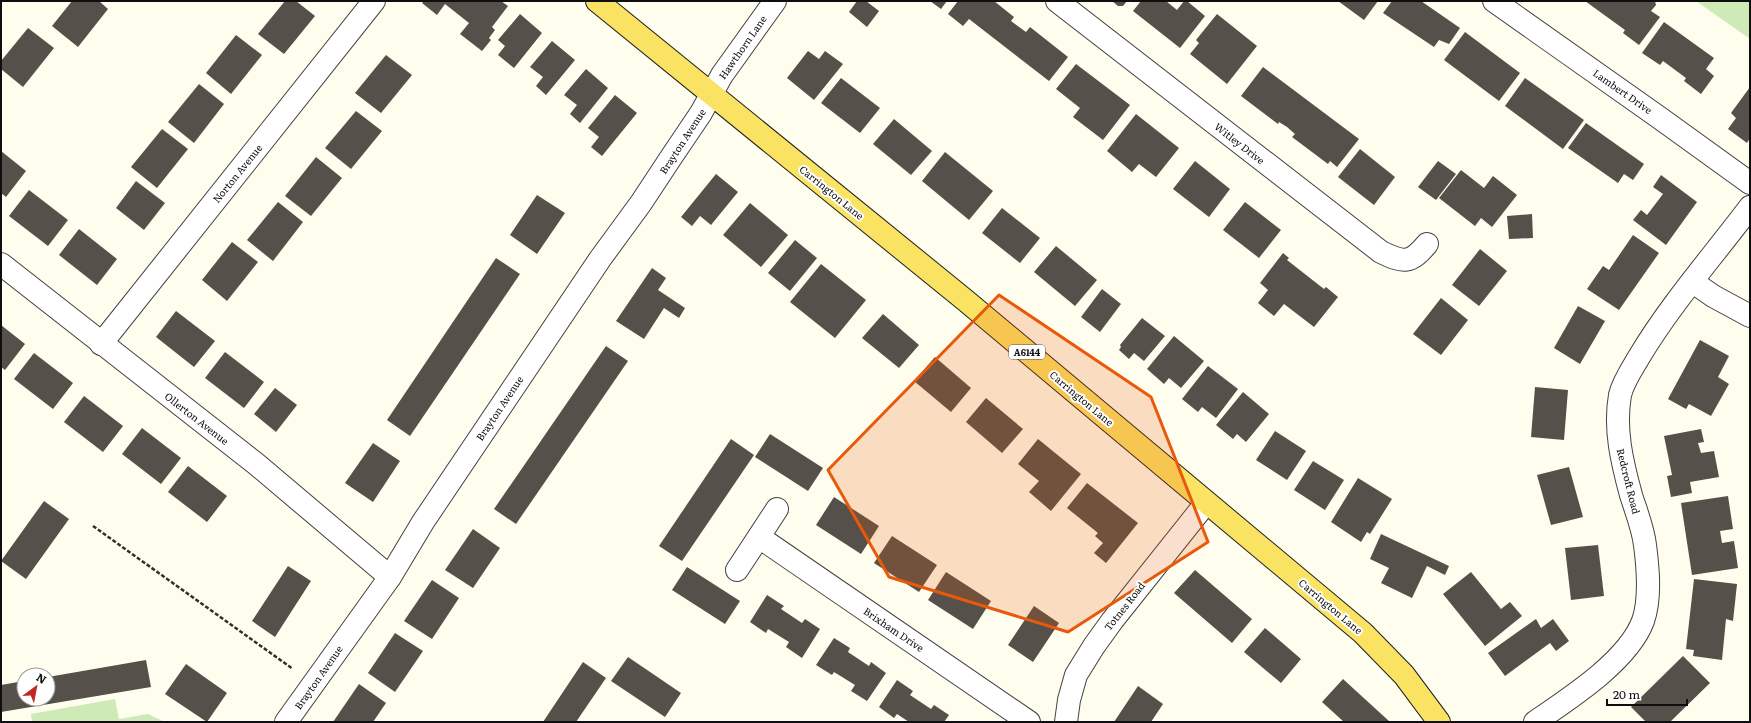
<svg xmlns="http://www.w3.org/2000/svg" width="1751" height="723" font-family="Literata,serif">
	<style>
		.green { fill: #cdeab7 }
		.building { fill: #56504a }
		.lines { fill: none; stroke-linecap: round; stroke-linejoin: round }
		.minor-casing { stroke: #414141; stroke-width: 24 }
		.major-casing { stroke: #1f1f1f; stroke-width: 24 }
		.path { stroke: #303030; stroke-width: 2.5; stroke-dasharray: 4 2; stroke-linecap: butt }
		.minor { stroke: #fff; stroke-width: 22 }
		.major { stroke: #fae263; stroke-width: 22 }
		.marked { fill: #e8590c; fill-opacity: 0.2; stroke: #e8590c; stroke-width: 3; stroke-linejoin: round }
		.labels { text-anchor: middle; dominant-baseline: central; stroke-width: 4; stroke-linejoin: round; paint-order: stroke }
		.shield { fill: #fff; stroke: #565656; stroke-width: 1 }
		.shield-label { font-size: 9px; font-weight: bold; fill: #0e0e0e }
		.street-label { font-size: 10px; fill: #0e0e0e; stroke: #fff }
	</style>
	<rect width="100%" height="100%" fill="#fffdee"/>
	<g class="green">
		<path d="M1696 1H1750V39Z"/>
		<path d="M115 699 119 719 148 714 165 722H32L31 714Z"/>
	</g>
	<g class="building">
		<path d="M72 1H99L108 9 78 47 52 26Z"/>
		<path d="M285 1H296L315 16 284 54 258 34Z"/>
		<path d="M424 1H501L508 6 492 27 495 30 489 38 491 40 482 51 460 34 469 23 445 4 437 15 422 3Z"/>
		<path d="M857 1H866L879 11 867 27 849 12Z"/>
		<path d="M930 1H947L941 9Z"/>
		<path d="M958 1H994L1014 17 1011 21 1026 32 1030 27 1068 57 1049 81 969 19 963 26 948 14Z"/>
		<path d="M1112 1H1127L1123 6H1118Z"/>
		<path d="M1141 1H1166L1177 10 1184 1H1187L1205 16 1180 48 1133 11Z"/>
		<path d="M1338 1H1378L1364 20Z"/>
		<path d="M1392 1H1421L1460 28 1449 44 1439 40 1434 47 1383 13Z"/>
		<path d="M1585 1H1655L1656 5 1651 11 1660 17 1639 45 1623 33 1625 30Z"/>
		<path d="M520 14 542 33 514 68 498 55 505 46 498 40Z"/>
		<path d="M1217 14 1257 46 1227 84 1190 54 1199 43 1196 40Z"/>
		<path d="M1664 22 1714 58 1706 69 1714 76 1701 94 1684 81 1686 78 1663 61 1660 65 1642 53Z"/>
		<path d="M28 28 54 48 23 87 1 69V61Z"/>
		<path d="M1465 32 1520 73 1499 101 1444 60Z"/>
		<path d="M236 35 262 55 231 94 206 73Z"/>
		<path d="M552 41 575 60 546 95 536 86 543 77 530 67Z"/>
		<path d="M808 51 819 59 825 51 843 64 814 100 787 78Z"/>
		<path d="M386 55 412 75 381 113 355 93Z"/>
		<path d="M1076 64 1130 105 1103 140 1073 117 1080 108 1056 89Z"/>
		<path d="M1263 67 1359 139 1337 167 1330 161 1328 164 1292 137 1295 134 1287 127 1279 122 1278 124 1241 96Z"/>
		<path d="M586 69 608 88 580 123 570 114 577 105 564 95Z"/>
		<path d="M841 78 880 108 860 133 821 103Z"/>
		<path d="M1525 78 1584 120 1563 149 1505 106Z"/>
		<path d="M199 84 224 104 194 143 168 122Z"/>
		<path d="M1750 87V138L1747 143 1728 129 1736 118 1731 113Z"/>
		<path d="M615 95 637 113 602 156 591 147 599 137 588 128Z"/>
		<path d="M356 111 382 131 351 169 325 148Z"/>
		<path d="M1136 114 1179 148 1156 177 1139 164 1132 172 1107 151Z"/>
		<path d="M894 119 932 151 911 175 873 144Z"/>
		<path d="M1586 123 1644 164 1633 180 1624 174 1618 183 1568 148Z"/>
		<path d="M162 129 188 149 157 188 131 167Z"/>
		<path d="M1360 149 1395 177 1374 205 1338 177Z"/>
		<path d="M1 151 26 171 6 197 1 193Z"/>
		<path d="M945 152 993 191 969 220 922 181Z"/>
		<path d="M316 157 342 178 311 216 285 196Z"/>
		<path d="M1195 161 1230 189 1209 217 1173 189Z"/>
		<path d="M1438 161 1456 174 1436 200 1418 187Z"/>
		<path d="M1461 170 1484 188 1493 176 1517 195 1492 227 1481 218 1475 226 1439 198Z"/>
		<path d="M716 174 738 192 711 225 700 216 692 226 681 217Z"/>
		<path d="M1661 175 1697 202 1666 245 1633 220 1641 210 1647 215 1663 194 1653 187Z"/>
		<path d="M136 181 165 203 144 230 116 208Z"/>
		<path d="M29 190 68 220 48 246 9 216Z"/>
		<path d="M537 195 565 213 537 254 510 235Z"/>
		<path d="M278 202 303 222 273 261 247 240Z"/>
		<path d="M1245 202 1281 230 1259 258 1223 230Z"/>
		<path d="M750 203 788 235 761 267 723 235Z"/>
		<path d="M1002 208 1040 238 1020 263 982 233Z"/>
		<path d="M1532 214 1533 238 1509 239 1507 216Z"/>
		<path d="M79 229 117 259 97 285 59 255Z"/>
		<path d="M1633 235 1659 253 1619 310 1587 289 1603 266 1609 270Z"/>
		<path d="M795 240 817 258 790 291 768 273Z"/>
		<path d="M232 242 258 262 227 301 202 280Z"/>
		<path d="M1056 246 1097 280 1075 306 1034 272Z"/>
		<path d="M1480 249 1507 271 1479 306 1452 285Z"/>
		<path d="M1283 253 1289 258 1287 260 1324 289 1326 287 1338 297 1314 327 1284 304 1274 316 1258 303 1268 290 1260 283Z"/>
		<path d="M496 258 520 274 410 436 387 420Z"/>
		<path d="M821 264 866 300 835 338 790 302Z"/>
		<path d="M652 268 666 278 658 290 685 308 679 318 664 308 644 339 616 321Z"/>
		<path d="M1102 289 1121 304 1100 332 1081 317Z"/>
		<path d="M1441 298 1468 320 1441 355 1413 334Z"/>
		<path d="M1578 306 1605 321 1580 364 1554 348Z"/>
		<path d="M176 311 215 341 194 367 156 337Z"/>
		<path d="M883 314 919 345 899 368 862 338Z"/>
		<path d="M1142 318 1165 336 1144 361 1134 353 1129 359 1119 350 1121 347 1120 345Z"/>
		<path d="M1 325 25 344 5 370 1 367Z"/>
		<path d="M1174 336 1204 361 1181 388 1169 378 1164 384 1147 369Z"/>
		<path d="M1700 340 1729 356 1718 377 1729 384 1711 416 1689 404 1686 409 1668 399Z"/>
		<path d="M606 346 628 361 516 524 494 509Z"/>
		<path d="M225 352 264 382 244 408 205 378Z"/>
		<path d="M34 353 73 383 53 409 14 379Z"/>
		<path d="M935 357 971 388 951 412 914 381Z"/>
		<path d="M1208 366 1238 389 1216 418 1202 407 1198 412 1182 399Z"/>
		<path d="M1535 387 1568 390 1564 440 1531 437Z"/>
		<path d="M275 388 297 405 276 432 254 414Z"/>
		<path d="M1243 392 1269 414 1246 442 1237 434 1233 439 1216 425Z"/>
		<path d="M84 396 123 426 103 452 64 422Z"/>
		<path d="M986 398 1023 429 1002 453 966 422Z"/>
		<path d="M142 428 181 458 161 484 122 454Z"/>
		<path d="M1701 429 1704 442 1698 443 1701 453 1714 451 1719 477 1690 482 1692 493 1671 497 1667 476 1672 475 1664 436Z"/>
		<path d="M1275 431 1306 451 1287 480 1256 460Z"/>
		<path d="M770 434 823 468 808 491 755 457Z"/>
		<path d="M731 439 754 455 682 561 659 546Z"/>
		<path d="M1038 439 1081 474 1051 511 1029 492 1039 481 1018 464Z"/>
		<path d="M373 443 400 461 373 502 345 483Z"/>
		<path d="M1313 461 1344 480 1325 510 1294 490Z"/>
		<path d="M188 466 227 496 207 522 168 492Z"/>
		<path d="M1569 467 1583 517 1551 525 1537 475Z"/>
		<path d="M1358 478 1392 499 1370 534 1367 532 1361 542 1331 522Z"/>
		<path d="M1087 483 1138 523 1106 563 1094 553 1103 543 1095 536 1098 533 1067 508Z"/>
		<path d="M1728 496 1733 529 1720 531 1722 543 1734 541 1738 568 1692 575 1681 503Z"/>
		<path d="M834 497 879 526 861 554 816 525Z"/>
		<path d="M44 501 69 519 26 579 1 561Z"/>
		<path d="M473 529 500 548 473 588 445 570Z"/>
		<path d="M1381 534 1449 566 1445 575 1427 566 1412 598 1381 583 1389 568 1370 559Z"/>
		<path d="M892 536 937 565 919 592 874 563Z"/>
		<path d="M1598 545 1604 596 1571 600 1565 548Z"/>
		<path d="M288 566 311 581 275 637 252 621Z"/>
		<path d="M687 567 740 601 725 624 672 590Z"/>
		<path d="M1195 570 1252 619 1232 643 1174 593Z"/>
		<path d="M946 572 991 601 973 629 928 600Z"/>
		<path d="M1471 572 1501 609 1510 602 1522 616 1485 646 1443 594Z"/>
		<path d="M1694 579 1737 584 1733 621 1726 619 1722 660 1693 656 1694 650 1686 649Z"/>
		<path d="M432 580 459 598 432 639 404 621Z"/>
		<path d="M767 595 784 606 781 609 802 623 805 619 820 629 802 658 786 647 789 642 768 629 766 633 750 622Z"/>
		<path d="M1034 606 1059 623 1033 662 1008 645Z"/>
		<path d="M1536 619 1541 628 1553 619 1569 641 1556 651 1550 643 1505 676 1488 653Z"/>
		<path d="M1265 628 1301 659 1281 683 1244 652Z"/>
		<path d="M395 633 423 651 395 692 368 673Z"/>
		<path d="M834 638 850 648 848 652 869 666 871 662 886 673 867 701 851 691 855 685 834 672 832 675 816 665Z"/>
		<path d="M1683 656 1710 683 1670 722H1646L1631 707Z"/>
		<path d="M628 657 681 693 665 717 611 681Z"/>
		<path d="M146 660 151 687 1 712V685L24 681V699H48V677Z"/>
		<path d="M583 662 606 678 576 722H543Z"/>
		<path d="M186 664 227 693 207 722 165 694Z"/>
		<path d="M1343 679 1390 722H1344L1322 702Z"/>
		<path d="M897 680 913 691 910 695 931 709 934 705 949 715 944 722H909L897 714 894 718 879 707Z"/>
		<path d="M359 684 386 703 373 722H333Z"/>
		<path d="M1138 686 1163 704 1151 722H1114Z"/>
	</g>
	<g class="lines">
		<defs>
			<g id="minor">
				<path d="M1057 1 1381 252C1404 263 1410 264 1427 244"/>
				<path d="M1494 1 1657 116 1750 183"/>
				<path d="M1 264 255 463 390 577"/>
				<path d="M1693 282 1713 296 1750 316"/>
				<path d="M101 344 374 1"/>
				<path d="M759 537 1029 722"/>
				<path d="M737 570 777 509"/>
				<path d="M286 722 390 577 423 522 600 259 641 203 672 156 701 113 722 75 775 1"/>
				<path d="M1066 722 1069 700 1076 675 1094 646 1112 621 1206 503"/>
				<path d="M1535 722C1570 698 1628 661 1643 621 1651 598 1648 568 1645 545 1643 528 1636 511 1631 495 1622 462 1614 429 1620 395 1623 382 1632 369 1639 357 1670 305 1713 256 1750 207"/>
			</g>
			<path id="major" d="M597 1 965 300 1363 633 1404 675 1439 722"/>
		</defs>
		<use href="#minor" class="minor-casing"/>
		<use href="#major" class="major-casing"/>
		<path class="path" d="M93 526 293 669"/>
		<use href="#minor" class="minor"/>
		<use href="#major" class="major"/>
	</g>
	<path class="marked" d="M999 295 1151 397 1208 542 1068 632 889 577 828 470Z"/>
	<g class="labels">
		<rect class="shield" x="1009" y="345" width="36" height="14" rx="3"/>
		<g class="shield-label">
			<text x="1027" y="352">A6144</text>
		</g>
		<g class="street-label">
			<text transform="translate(742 47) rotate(-55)">Hawthorn Lane</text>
			<text transform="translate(1623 91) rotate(35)">Lambert Drive</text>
			<text transform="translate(682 141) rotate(-57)">Brayton Avenue</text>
			<text transform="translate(1240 143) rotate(38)">Witley Drive</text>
			<text transform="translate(237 173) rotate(-51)">Norton Avenue</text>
			<text transform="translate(832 192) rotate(39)">Carrington Lane</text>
			<text transform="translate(1082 398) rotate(40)">Carrington Lane</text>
			<text transform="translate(499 408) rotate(-56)">Brayton Avenue</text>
			<text transform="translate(197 418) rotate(38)">Ollerton Avenue</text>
			<text transform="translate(1629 481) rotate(76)">Redcroft Road</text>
			<text transform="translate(1124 606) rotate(-52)">Totnes Road</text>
			<text transform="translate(1331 606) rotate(40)">Carrington Lane</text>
			<text transform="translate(894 629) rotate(34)">Brixham Drive</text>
			<text transform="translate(318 677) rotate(-55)">Brayton Avenue</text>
		</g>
	</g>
	<rect width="1751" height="723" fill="none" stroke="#0e0e0e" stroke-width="4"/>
	<g transform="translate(36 687) rotate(32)"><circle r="19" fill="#ffffff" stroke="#9f9f9f"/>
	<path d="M0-3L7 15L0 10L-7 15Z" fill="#c02823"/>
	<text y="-6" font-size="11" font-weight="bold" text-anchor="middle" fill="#0e0e0e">N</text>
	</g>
	<path d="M1607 699v6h80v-6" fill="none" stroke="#0e0e0e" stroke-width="2"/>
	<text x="1613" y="699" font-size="12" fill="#0e0e0e" stroke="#ffffff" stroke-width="3" paint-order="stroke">20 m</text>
</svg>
